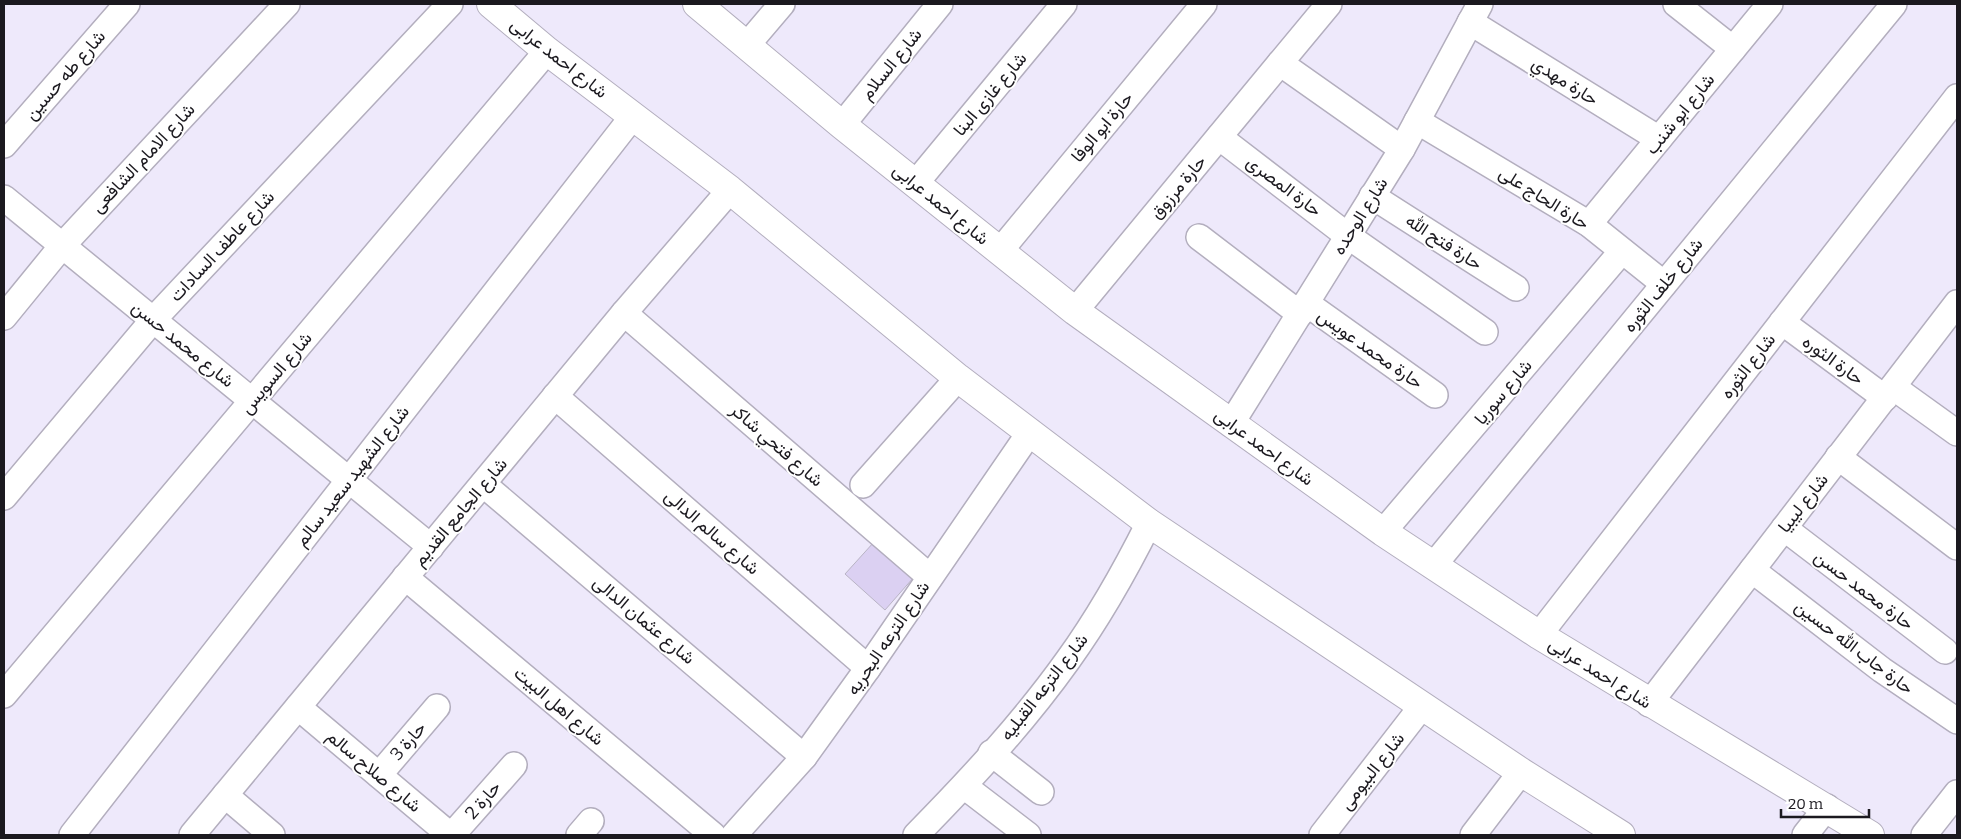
<svg xmlns="http://www.w3.org/2000/svg" width="1961" height="839" font-family="Bitter,Vazirmatn,serif">
	<style>
		.building { fill: #dbd0f2; stroke: #b9b4c5 }
		.lines { fill: none; stroke-linecap: round; stroke-linejoin: round }
		.minor-casing { stroke: #b3aebe; stroke-width: 28 }
		.tertiary-casing { stroke: #b3aebe; stroke-width: 30 }
		.minor { stroke: #fff; stroke-width: 25 }
		.tertiary { stroke: #fff; stroke-width: 28 }
		.labels { text-anchor: middle; dominant-baseline: central; stroke-width: 4; stroke-linejoin: round; paint-order: stroke }
		.street-label { font-size: 18px; fill: #1b191f; stroke: #fff }
	</style>
	<rect width="100%" height="100%" fill="#eee9fb"/>
	<path class="building" d="M874 542 914 577 885 610 845 574Z"/>
	<g class="lines">
		<defs>
			<g id="minor">
				<path d="M1329 4 1280 63 1402 149"/>
				<path d="M1676 4 1733 49"/>
				<path d="M1470 22 1659 139"/>
				<path d="M747 45 782 4"/>
				<path d="M1417 121 1589 224 1664 284"/>
				<path d="M842 125 940 4"/>
				<path d="M1219 137 1348 236 1485 332"/>
				<path d="M4 145 127 4"/>
				<path d="M915 184 1064 4"/>
				<path d="M1372 196 1516 288"/>
				<path d="M4 198 431 547"/>
				<path d="M1589 224 1770 4"/>
				<path d="M1199 237 1300 314"/>
				<path d="M1000 251 1204 4"/>
				<path d="M1306 303 1435 395"/>
				<path d="M1075 311 1280 63"/>
				<path d="M624 313 930 577"/>
				<path d="M4 317 62 246 287 4"/>
				<path d="M1782 322 1885 398"/>
				<path d="M1893 387 1957 433"/>
				<path d="M555 396 868 668"/>
				<path d="M1231 424 1402 149 1480 4"/>
				<path d="M1838 457 1957 547"/>
				<path d="M483 484 804 757"/>
				<path d="M863 485 958 378"/>
				<path d="M4 497 153 320 450 4"/>
				<path d="M1784 528 1945 651"/>
				<path d="M1383 532 1622 251"/>
				<path d="M1433 566 1894 4"/>
				<path d="M1752 570 1882 670 1957 721"/>
				<path d="M405 577 713 835"/>
				<path d="M1539 635 1957 97"/>
				<path d="M4 695 547 51"/>
				<path d="M1649 704 1957 303"/>
				<path d="M298 707 450 835"/>
				<path d="M991 753 1041 792"/>
				<path d="M379 775 437 707"/>
				<path d="M964 786 1028 835"/>
				<path d="M225 795 272 835"/>
				<path d="M72 835 633 116"/>
				<path d="M192 835 624 313 730 190"/>
				<path d="M452 835 514 765"/>
				<path d="M579 835 591 821"/>
				<path d="M734 835 804 757 868 668 1030 432"/>
				<path d="M916 835C970 780 1023 723 1068 660 1099 617 1125 571 1149 523"/>
				<path d="M1322 835 1422 706"/>
				<path d="M1473 835 1521 772"/>
				<path d="M1805 835 1827 807"/>
				<path d="M1924 835 1957 793"/>
			</g>
			<g id="tertiary">
				<path d="M491 4 547 51 730 190 958 378 1149 523 1521 772 1621 835"/>
				<path d="M697 4 842 125 1075 311 1383 532 1539 635 1870 835"/>
			</g>
		</defs>
		<use href="#minor" class="minor-casing"/>
		<use href="#tertiary" class="tertiary-casing"/>
		<use href="#minor" class="minor"/>
		<use href="#tertiary" class="tertiary"/>
	</g>
	<g class="labels">
		<g class="street-label">
			<text transform="translate(559 58) rotate(38)">شارع احمد عرابى</text>
			<text transform="translate(891 64) rotate(-51)">شارع السلام</text>
			<text transform="translate(65 75) rotate(-49)">شارع طه حسين</text>
			<text transform="translate(1565 81) rotate(32)">حارة مهدي</text>
			<text transform="translate(990 94) rotate(-50)">شارع غازى البنا</text>
			<text transform="translate(1680 114) rotate(-51)">شارع ابو شنب</text>
			<text transform="translate(1102 127) rotate(-50)">حارة ابو الوفا</text>
			<text transform="translate(143 158) rotate(-47)">شارع الامام الشافعى</text>
			<text transform="translate(1284 186) rotate(37)">حارة المصرى</text>
			<text transform="translate(1178 187) rotate(-50)">حارة مرزوق</text>
			<text transform="translate(1544 198) rotate(32)">حارة الحاج على</text>
			<text transform="translate(941 204) rotate(39)">شارع احمد عرابى</text>
			<text transform="translate(1360 216) rotate(-58)">شارع الوحده</text>
			<text transform="translate(1444 242) rotate(33)">حارة فتح الله</text>
			<text transform="translate(222 246) rotate(-47)">شارع عاطف السادات</text>
			<text transform="translate(1663 285) rotate(-51)">شارع خلف الثوره</text>
			<text transform="translate(183 344) rotate(39)">شارع محمد حسن</text>
			<text transform="translate(1370 349) rotate(35)">حارة محمد عويس</text>
			<text transform="translate(1833 360) rotate(36)">حارة الثوره</text>
			<text transform="translate(1748 366) rotate(-52)">شارع الثوره</text>
			<text transform="translate(276 373) rotate(-50)">شارع السويس</text>
			<text transform="translate(1503 392) rotate(-50)">شارع سوريا</text>
			<text transform="translate(777 445) rotate(41)">شارع فتحي شاكر</text>
			<text transform="translate(1264 447) rotate(36)">شارع احمد عرابى</text>
			<text transform="translate(352 476) rotate(-52)">شارع الشهيد سعيد سالم</text>
			<text transform="translate(1803 503) rotate(-52)">شارع ليبيا</text>
			<text transform="translate(460 512) rotate(-50)">شارع الجامع القديم</text>
			<text transform="translate(712 532) rotate(41)">شارع سالم الدالى</text>
			<text transform="translate(1864 590) rotate(37)">حارة محمد حسن</text>
			<text transform="translate(644 620) rotate(40)">شارع عثمان الدالى</text>
			<text transform="translate(888 638) rotate(-56)">شارع الترعه البحريه</text>
			<text transform="translate(1854 647) rotate(37)">حارة جاب الله حسين</text>
			<text transform="translate(1600 673) rotate(32)">شارع احمد عرابى</text>
			<text transform="translate(1044 687) rotate(-52)">شارع الترعه القبليه</text>
			<text transform="translate(559 706) rotate(40)">شارع اهل البيت</text>
			<text transform="translate(408 741) rotate(-49)">حارة 3</text>
			<text transform="translate(374 771) rotate(40)">شارع صلاح سالم</text>
			<text transform="translate(1372 771) rotate(-52)">شارع البيومى</text>
			<text transform="translate(483 800) rotate(-49)">حارة 2</text>
		</g>
	</g>
	<rect width="1961" height="839" fill="none" stroke="#1b191f" stroke-width="10"/>
	<path d="M1781 809v8h88v-8" fill="none" stroke="#1b191f" stroke-width="2.5"/>
	<text x="1788" y="809" font-size="15" fill="#1b191f" stroke="#ffffff" stroke-width="4" paint-order="stroke">20 m</text>
</svg>
